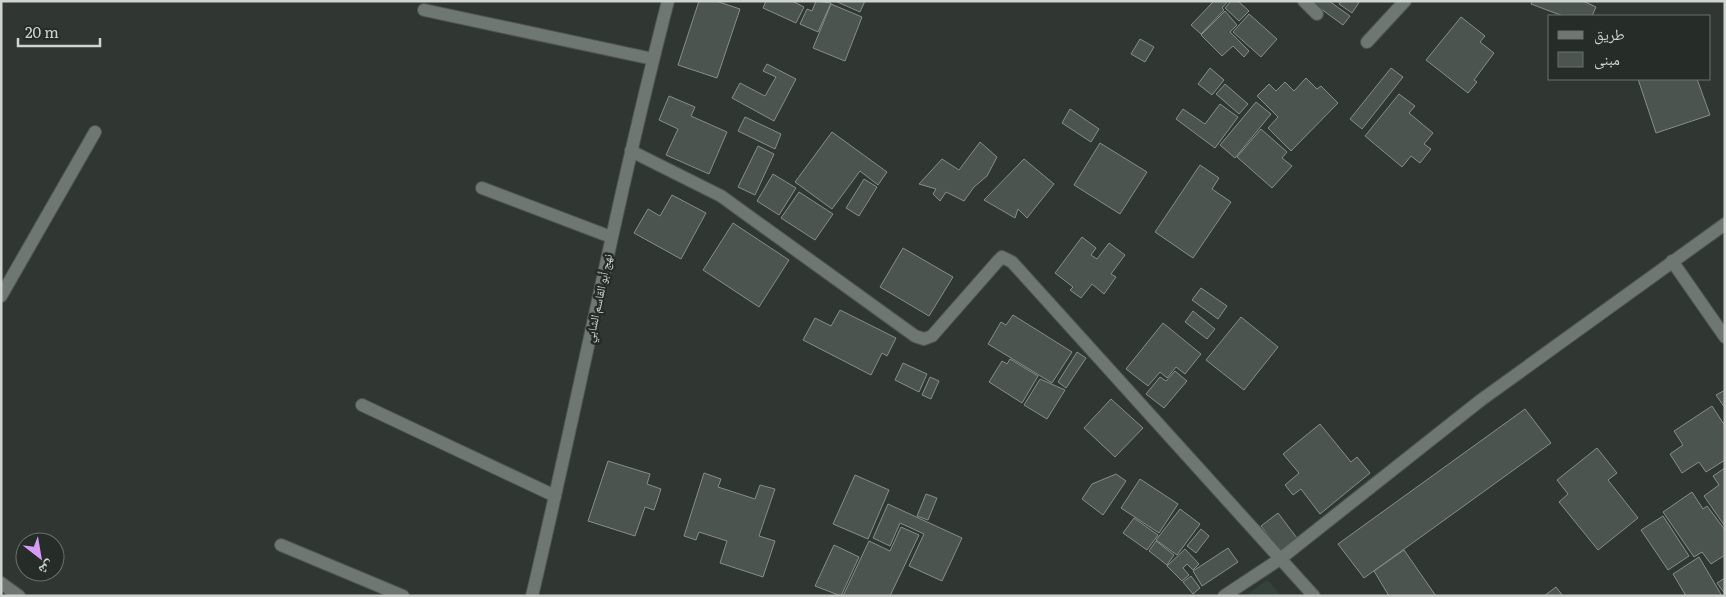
<svg xmlns="http://www.w3.org/2000/svg" width="1726" height="597" font-family="Literata,'Noto Naskh Arabic',serif">
	<style>
		.built { fill: #344239 }
		.building { fill: #4c544f; stroke: #868e88 }
		.lines { fill: none; stroke-linecap: round; stroke-linejoin: round }
		.street-casing { stroke: #4f5551; stroke-width: 14 }
		.secondary-casing { stroke: #4f5551; stroke-width: 14 }
		.street { stroke: #6e7771; stroke-width: 12 }
		.secondary { stroke: #6e7771; stroke-width: 12 }
		.labels { text-anchor: middle; dominant-baseline: central; stroke-width: 5; stroke-linejoin: round; paint-order: stroke }
		.street-label { font-size: 12px; fill: #d0d4d1; stroke: #262d28 }
	</style>
	<rect width="100%" height="100%" fill="#303732"/>
	<path class="built" d="M1267 580 1282 596H1245Z"/>
	<g class="building">
		<path d="M699 1H716L740 9 717 78 678 65Z"/>
		<path d="M766 1H792L804 7 796 23 763 8Z"/>
		<path d="M816 1 831 3 818 32 800 24 807 9 812 11Z"/>
		<path d="M835 1H865L860 12Z"/>
		<path d="M1214 1H1228L1222 8 1224 10 1201 34 1191 25Z"/>
		<path d="M1231 1H1238L1249 11 1239 21 1225 8Z"/>
		<path d="M1310 1H1329L1350 16 1343 25Z"/>
		<path d="M1341 1H1360L1352 13 1339 4Z"/>
		<path d="M1532 1H1583L1596 7 1592 16H1563L1531 4Z"/>
		<path d="M831 4 862 17 845 61 813 48Z"/>
		<path d="M1225 11 1237 25 1230 32 1249 51 1244 57 1233 46 1222 56 1201 35Z"/>
		<path d="M1249 14 1277 39 1261 57 1233 32Z"/>
		<path d="M1461 17 1485 36 1480 42 1494 53 1474 80 1477 82 1468 93 1426 60Z"/>
		<path d="M1140 39 1154 47 1145 62 1131 54Z"/>
		<path d="M767 64 796 79 774 121 732 98 740 83 765 96 776 77 763 71Z"/>
		<path d="M1210 68 1224 80 1212 95 1198 84Z"/>
		<path d="M1391 68 1403 77 1362 129 1350 119Z"/>
		<path d="M1306 78 1317 89 1321 86 1338 103 1291 151 1268 128 1278 117 1257 96 1269 84 1276 91 1285 82 1294 91Z"/>
		<path d="M1638 79H1697L1710 115 1656 133Z"/>
		<path d="M1225 84 1248 104 1239 114 1216 94Z"/>
		<path d="M1399 94 1415 106 1409 113 1433 133 1424 144 1431 149 1420 163 1411 156 1402 167 1365 136Z"/>
		<path d="M669 96 695 107 691 116 727 132 709 174 666 155 678 129 659 120Z"/>
		<path d="M1256 102 1271 114 1235 158 1220 145Z"/>
		<path d="M1220 104 1238 117 1215 148 1176 119 1183 109 1205 124Z"/>
		<path d="M1070 109 1099 129 1091 142 1062 123Z"/>
		<path d="M745 117 781 134 775 149 738 131Z"/>
		<path d="M1261 129 1287 152 1282 158 1292 166 1272 188 1237 157Z"/>
		<path d="M832 132 887 172 878 185 860 171 832 209 795 182Z"/>
		<path d="M980 142 997 157 987 176 974 187 964 201 946 192 940 201 933 194 936 189 919 184 942 159 959 170Z"/>
		<path d="M1100 143 1147 172 1120 214 1074 185Z"/>
		<path d="M758 146 774 154 755 195 738 187Z"/>
		<path d="M1024 159 1054 184 1027 218 1018 209 1015 218 984 200Z"/>
		<path d="M1200 165 1219 178 1212 189 1231 202 1193 258 1155 232Z"/>
		<path d="M773 174 796 188 779 215 757 201Z"/>
		<path d="M864 179 877 187 859 216 846 208Z"/>
		<path d="M799 192 833 214 815 240 781 218Z"/>
		<path d="M672 195 706 213 681 259 634 233 648 209 660 216Z"/>
		<path d="M733 223 789 260 759 307 703 270Z"/>
		<path d="M1082 237 1096 248 1091 255 1097 259 1109 243 1125 255 1111 274 1116 277 1104 294 1092 284 1081 298 1070 290 1073 287 1055 273Z"/>
		<path d="M903 248 953 277 929 316 880 287Z"/>
		<path d="M1201 288 1227 306 1218 319 1192 300Z"/>
		<path d="M840 310 896 338 887 356 882 353 871 375 803 340 815 318 831 326Z"/>
		<path d="M1193 311 1215 329 1207 339 1185 322Z"/>
		<path d="M1013 315 1072 352 1052 383 988 344 1001 322 1006 325Z"/>
		<path d="M1241 317 1278 347 1244 390 1206 360Z"/>
		<path d="M1163 323 1201 354 1185 374 1176 367 1167 378 1160 372 1148 386 1126 369Z"/>
		<path d="M1077 352 1086 358 1066 388 1058 382Z"/>
		<path d="M1010 359 1038 376 1022 403 989 382 1002 361 1007 364Z"/>
		<path d="M903 363 927 374 919 392 895 380Z"/>
		<path d="M1175 371 1187 381 1164 408 1146 394 1160 377 1166 381Z"/>
		<path d="M930 377 939 381 931 399 922 395Z"/>
		<path d="M1040 379 1065 390 1047 419 1024 405Z"/>
		<path d="M1725 390V408L1716 395Z"/>
		<path d="M1111 399 1143 428 1115 457 1084 428Z"/>
		<path d="M1712 406 1725 426V460L1706 472 1699 462 1682 473 1670 454 1683 445 1674 431Z"/>
		<path d="M1525 409 1551 443 1364 578 1338 544Z"/>
		<path d="M1320 424 1351 462 1357 457 1370 473 1320 514 1301 489 1293 495 1285 485 1299 473 1283 454Z"/>
		<path d="M1597 448 1617 473 1608 480 1638 518 1598 550 1559 502 1568 494 1557 480Z"/>
		<path d="M608 461 650 474 647 484 661 489 654 510 645 507 635 536 588 521Z"/>
		<path d="M1725 468V524L1724 525 1704 496 1719 485 1713 476Z"/>
		<path d="M704 473 721 479 718 487 755 499 760 485 775 489 759 536 775 541 763 577 720 563 727 541 699 532 696 540 684 536Z"/>
		<path d="M1116 474 1126 481 1103 515 1082 499 1092 484Z"/>
		<path d="M855 475 889 490 868 539 833 524Z"/>
		<path d="M1140 479 1178 504 1159 533 1121 508Z"/>
		<path d="M1692 492 1703 509 1707 506 1725 530V555L1711 564 1702 552 1694 557 1663 512Z"/>
		<path d="M926 494 937 498 928 520 917 516Z"/>
		<path d="M888 504 962 538 942 581 909 566 924 534 900 523 890 546 873 538Z"/>
		<path d="M1180 509 1200 524 1177 555 1156 540Z"/>
		<path d="M1278 513 1297 538 1280 551 1261 526Z"/>
		<path d="M1663 516 1689 556 1668 570 1641 530Z"/>
		<path d="M1134 518 1158 535 1147 550 1123 533Z"/>
		<path d="M901 527 919 535 890 596H843L869 541 890 551Z"/>
		<path d="M1201 529 1209 536 1196 553 1187 546Z"/>
		<path d="M1156 541 1174 555 1167 565 1149 551Z"/>
		<path d="M834 545 859 557 841 596 815 586Z"/>
		<path d="M1228 548 1238 562 1202 586 1193 571Z"/>
		<path d="M1185 549 1199 564 1193 570 1187 564 1183 568 1189 575 1182 581 1167 566Z"/>
		<path d="M1404 550 1436 596H1389L1374 571Z"/>
		<path d="M1699 557 1722 596H1686L1673 574Z"/>
		<path d="M1191 576 1200 588 1193 594 1183 582Z"/>
		<path d="M1725 578V594L1717 583Z"/>
		<path d="M1556 587 1563 596H1544Z"/>
	</g>
	<g class="lines">
		<defs>
			<g id="street">
				<path d="M1304 1 1317 14"/>
				<path d="M424 10 653 59"/>
				<path d="M1367 42 1405 1"/>
				<path d="M631 151 721 196 915 336 924 339 932 336 997 262 1002 257 1012 262 1314 596"/>
				<path d="M482 188 611 237"/>
				<path d="M1672 261 1725 337"/>
				<path d="M1 296 95 132"/>
				<path d="M362 405 555 496"/>
				<path d="M281 545 403 596"/>
				<path d="M532 596C579 398 617 198 668 1"/>
				<path d="M1224 596 1280 559 1481 400 1725 224"/>
			</g>
			<path id="secondary" d="M1 583 19 596"/>
		</defs>
		<use href="#street" class="street-casing"/>
		<use href="#secondary" class="secondary-casing"/>
		<use href="#street" class="street"/>
		<use href="#secondary" class="secondary"/>
	</g>
	<g class="labels">
		<g class="street-label">
			<text transform="translate(598 298) rotate(-78)">نهج أبو القاسم الشابي</text>
		</g>
	</g>
	<rect width="1726" height="597" fill="none" stroke="#d0d4d1" stroke-width="5"/>
	<rect x="1548" y="15" width="162" height="65" fill="#262d28" stroke="#6a706c"/>
	<rect x="1558" y="31" width="25" height="8" fill="#6e7771" stroke="#6a706c"/>
	<text x="1594" y="40" font-size="15" fill="#d0d4d1">طريق</text>
	<rect x="1558" y="52" width="25" height="15" fill="#4c544f" stroke="#6a706c"/>
	<text x="1594" y="65" font-size="15" fill="#d0d4d1">مبنى</text>
	<g transform="translate(40 557) rotate(149)"><circle r="24" fill="#262d28" stroke="#6a706c"/>
	<path d="M0-4L9 19L0 12L-9 19Z" fill="#d79bf9"/>
	<text y="-8" font-size="14" font-weight="bold" text-anchor="middle" fill="#d0d4d1">ش</text>
	</g>
	<path d="M18 38v8h82v-8" fill="none" stroke="#d0d4d1" stroke-width="2.5"/>
	<text x="25" y="38" font-size="15" fill="#d0d4d1" stroke="#262d28" stroke-width="4" paint-order="stroke">20 m</text>
</svg>
